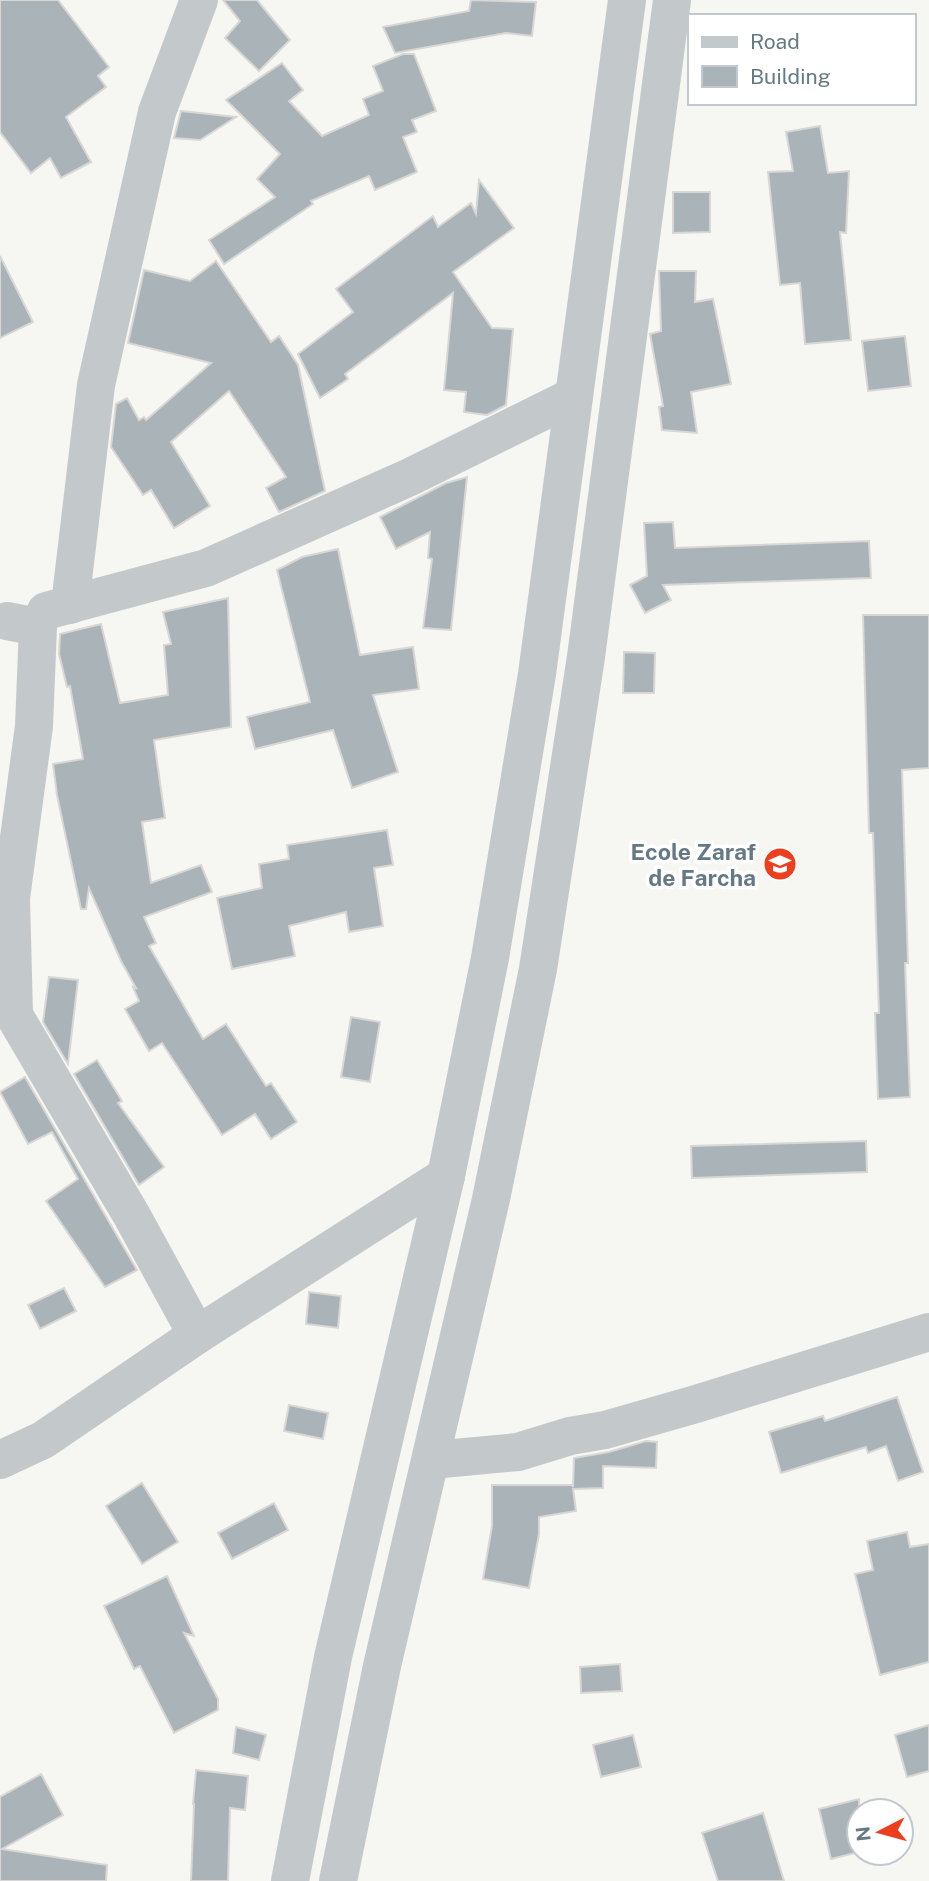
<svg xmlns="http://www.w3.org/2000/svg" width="929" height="1881" font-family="'Public Sans',sans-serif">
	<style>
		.building { fill: #aab4b8; stroke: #d8d7d5; stroke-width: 2 }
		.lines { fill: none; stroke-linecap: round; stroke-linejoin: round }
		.minor { stroke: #c3c8ca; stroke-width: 38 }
		.labels { text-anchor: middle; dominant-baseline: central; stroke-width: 7; stroke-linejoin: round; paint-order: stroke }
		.poi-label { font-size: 23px; font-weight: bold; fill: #647985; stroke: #fff; text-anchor: end }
	</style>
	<rect width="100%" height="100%" fill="#f6f6f2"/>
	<g class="building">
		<path d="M0 0H58L109 67 98 76 106 87 66 117 91 162 61 178 50 158 31 173 0 132Z"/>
		<path d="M223 0H257L290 40 259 71 225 38 240 21Z"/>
		<path d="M471 0 536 2 532 36 506 33 395 53 383 27 469 11Z"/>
		<path d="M403 54H414L436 111 412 120 417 132 403 137 417 172 375 190 369 176 311 201 313 204 224 264 209 240 275 197 257 179 280 154 226 100 282 63 303 90 289 101 322 136 369 115 363 99 383 91 373 66Z"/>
		<path d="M181 111 236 117 200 140 174 138Z"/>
		<path d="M820 126 828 173 849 171 846 233 840 232 851 340 805 344 800 283 780 285 768 172 793 171 786 132Z"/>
		<path d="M479 180 514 228 453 272 492 328 513 329 506 405 487 415 464 412 466 392 444 390 453 293 345 374 348 379 320 398 298 354 353 312 336 289 433 216 438 227 471 203 476 214Z"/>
		<path d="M673 192H710V232L673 233Z"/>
		<path d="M0 256 33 322 0 338Z"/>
		<path d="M216 261 271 342 279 336 298 365 325 491 279 512 266 488 286 477 229 391 171 442 210 506 174 528 151 490 143 495 111 447 116 404 127 398 139 420 144 417 146 420 211 363 128 343 144 270 190 281Z"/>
		<path d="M659 271H696L695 302 713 299 731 384 691 392 697 433 662 430 659 407 663 406 650 334 661 331Z"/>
		<path d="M905 336 911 386 868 391 862 341Z"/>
		<path d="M467 477 451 630 423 628 432 559 428 558 430 532 396 549 380 517 446 483Z"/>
		<path d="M673 522 675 548 869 541 871 578 663 585 671 600 645 613 630 585 647 576 644 523Z"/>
		<path d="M338 549 360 655 413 647 419 689 373 695 398 772 352 788 333 730 255 749 247 717 310 702 277 570 302 557Z"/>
		<path d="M228 598 231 727 154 740 165 818 142 822 151 883 201 865 212 892 144 917 156 943 149 946 203 1039 226 1024 266 1086 271 1083 297 1122 271 1139 255 1114 222 1135 162 1043 149 1051 125 1009 139 1001 133 987 136 988 121 961 89 888 86 909H81L57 795 53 764 83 759 70 686 67 687 59 654 60 634 101 624 120 703 168 695 164 645 171 644 163 612Z"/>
		<path d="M863 615H929V768L902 770 908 963H905L910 1097 878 1099 875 1013H879L873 833H869Z"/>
		<path d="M624 652 655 653 654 693H623Z"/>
		<path d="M387 830 393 865 374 868 383 926 349 932 346 912 289 926 295 956 232 969 217 898 262 888 259 864 289 859 287 845Z"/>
		<path d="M49 977 78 980 68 1064 43 1022Z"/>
		<path d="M351 1017 380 1022 370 1082 341 1077Z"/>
		<path d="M97 1060 122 1101 118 1103 164 1167 139 1185 74 1074Z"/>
		<path d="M25 1077 137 1270 105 1287 46 1201 78 1179 52 1132 28 1144 0 1092Z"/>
		<path d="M866 1141 867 1172 692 1178 691 1146Z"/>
		<path d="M64 1288 76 1311 40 1329 28 1305Z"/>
		<path d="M309 1292 341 1296 338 1328 306 1324Z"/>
		<path d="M897 1397 923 1472 898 1481 886 1446 868 1453 866 1447 781 1473 769 1432 823 1416 825 1421Z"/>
		<path d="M289 1405 328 1413 323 1439 284 1431Z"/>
		<path d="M646 1441 657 1442 656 1468 603 1466V1488L573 1489 576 1511 539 1517V1534L529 1588 483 1579 492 1526V1485H572L573 1487 574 1458 609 1452Z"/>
		<path d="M142 1483 178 1542 142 1564 106 1506Z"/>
		<path d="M274 1503 288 1530 232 1559 218 1533Z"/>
		<path d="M907 1532 910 1547 929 1544V1662L880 1675 855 1574 873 1570 867 1541Z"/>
		<path d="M167 1576 194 1636 184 1633 218 1699V1710L174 1733 140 1666 134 1669 104 1606Z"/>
		<path d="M620 1664 622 1691 581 1693 580 1667Z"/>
		<path d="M929 1725V1771L907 1777 895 1735Z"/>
		<path d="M236 1727 266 1735 259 1760 233 1753Z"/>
		<path d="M633 1735 641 1767 601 1777 593 1745Z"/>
		<path d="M196 1770 248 1776 245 1810 230 1808 228 1881H191L194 1804H193Z"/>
		<path d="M41 1774 63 1815 2 1849 107 1865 106 1881H0V1797Z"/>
		<path d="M859 1799V1852L831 1859 819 1809Z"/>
		<path d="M763 1813 784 1881H718L702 1833Z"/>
	</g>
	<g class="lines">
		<g class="minor">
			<path d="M70 605 96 385 157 112 199 0"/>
			<path d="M46 611 206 568 410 477 574 396"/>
			<path d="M7 621 38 627 34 726 11 898 14 1015 132 1216 197 1335"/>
			<path d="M0 1460 43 1440 197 1335 446 1176"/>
			<path d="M432 1460 518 1452 570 1436 605 1430 696 1404 929 1332"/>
			<path d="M290 1881 333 1657 446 1176 490 958 537 674 627 0"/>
			<path d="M338 1881 382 1666 491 1199 538 969 586 657 672 0"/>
		</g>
	</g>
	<defs>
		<symbol id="school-disc" viewBox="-11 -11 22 22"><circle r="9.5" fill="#eb3f1e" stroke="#fff"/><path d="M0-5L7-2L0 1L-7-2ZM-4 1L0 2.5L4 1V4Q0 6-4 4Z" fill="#fff"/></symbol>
	</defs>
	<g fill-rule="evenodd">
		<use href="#school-disc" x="761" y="845" width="38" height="38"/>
	</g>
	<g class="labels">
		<g class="poi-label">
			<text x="756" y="851">Ecole Zaraf<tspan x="756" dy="26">de Farcha</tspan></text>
		</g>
	</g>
	<rect x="688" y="14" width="228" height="91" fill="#ffffff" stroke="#c1c9ce" stroke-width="2"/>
	<rect x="702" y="37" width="35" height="10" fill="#c3c8ca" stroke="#c1c9ce" stroke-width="2"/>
	<text x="750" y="49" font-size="21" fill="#647985">Road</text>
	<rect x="702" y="66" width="35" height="21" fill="#aab4b8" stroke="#c1c9ce" stroke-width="2"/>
	<text x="750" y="84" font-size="21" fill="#647985">Building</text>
	<g transform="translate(880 1832) rotate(264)"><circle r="33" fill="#ffffff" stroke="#c1c9ce" stroke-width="2"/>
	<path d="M0-5L12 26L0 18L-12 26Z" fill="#eb3f1e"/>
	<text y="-10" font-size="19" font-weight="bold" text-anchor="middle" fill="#647985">N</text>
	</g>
</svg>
